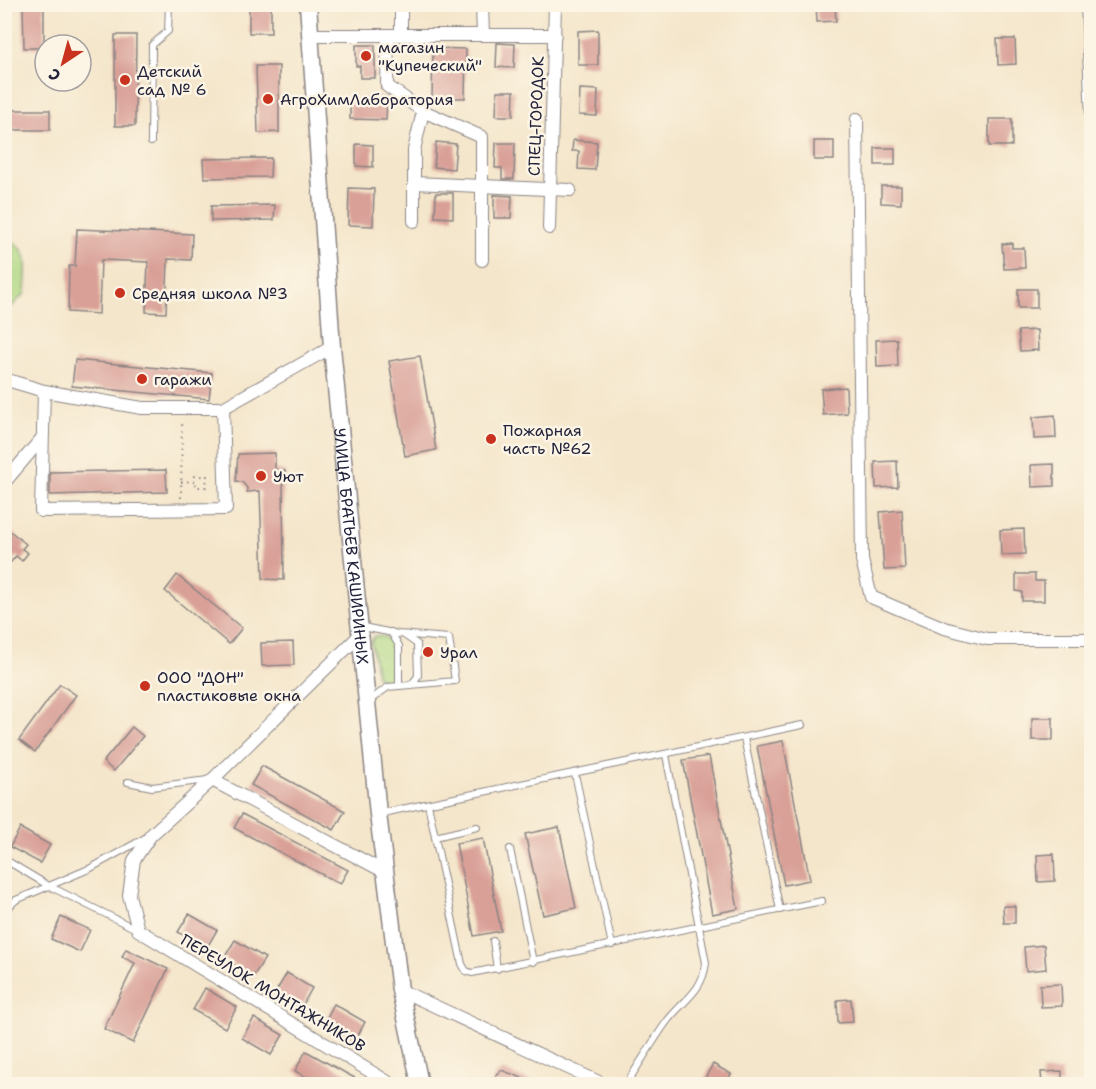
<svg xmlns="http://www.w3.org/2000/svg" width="1096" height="1089" font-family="'Shantell Sans',sans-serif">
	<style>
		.green { fill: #afd781; stroke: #687c5e; stroke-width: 1.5 }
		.building { fill: #d9a098 }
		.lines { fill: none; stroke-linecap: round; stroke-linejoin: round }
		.lane-casing { stroke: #8b8483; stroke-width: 8 }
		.street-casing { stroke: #8b8483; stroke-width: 14 }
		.secondary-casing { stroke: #8b8483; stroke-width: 19 }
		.path { stroke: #8b8483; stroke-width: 2; stroke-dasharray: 1.5 4.5; stroke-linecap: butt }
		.lane { stroke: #fff; stroke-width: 6 }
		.street { stroke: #fff; stroke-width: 12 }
		.secondary { stroke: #fff; stroke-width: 16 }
		.poi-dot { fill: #c8321e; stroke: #fcf5e5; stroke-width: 2 }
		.labels { text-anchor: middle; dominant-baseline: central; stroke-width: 5; stroke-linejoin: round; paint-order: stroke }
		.poi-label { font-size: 16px; fill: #22223b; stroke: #fcf5e5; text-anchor: start }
		.street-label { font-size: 16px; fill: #22223b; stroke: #fcf5e5 }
	</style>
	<rect width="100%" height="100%" fill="#fcf5e5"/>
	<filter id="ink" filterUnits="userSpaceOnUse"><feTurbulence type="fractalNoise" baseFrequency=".0167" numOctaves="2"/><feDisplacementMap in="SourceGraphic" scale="12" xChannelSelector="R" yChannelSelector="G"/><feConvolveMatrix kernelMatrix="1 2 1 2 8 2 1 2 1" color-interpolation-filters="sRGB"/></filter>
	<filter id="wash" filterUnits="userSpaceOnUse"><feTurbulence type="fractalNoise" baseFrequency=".008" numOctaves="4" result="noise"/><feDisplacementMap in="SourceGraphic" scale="24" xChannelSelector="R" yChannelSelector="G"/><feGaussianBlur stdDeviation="1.35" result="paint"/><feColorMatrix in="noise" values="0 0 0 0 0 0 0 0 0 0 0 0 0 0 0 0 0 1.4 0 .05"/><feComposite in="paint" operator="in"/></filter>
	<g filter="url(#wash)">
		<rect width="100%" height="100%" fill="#f4e6cb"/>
		<g class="green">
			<path d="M5 238C33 249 26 267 25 293L12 306 5 308Z"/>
			<path d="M374 636 386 637 393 645V678L385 682 377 676 371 643Z"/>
		</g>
		<g id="blocks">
			<g class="building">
				<path d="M23 4H44V48H24Z"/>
				<rect x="249" y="4" width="22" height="29"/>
				<path d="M816 4H835L836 21 817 22Z"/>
				<path d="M598 30V65H578V31Z"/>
				<path d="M115 35H136L135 126H115Z"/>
				<path d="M997 39H1015L1016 64 998 65Z"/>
				<path d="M497 43 515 44 514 68 496 67Z"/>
				<path d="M356 45H375V78H360V66H356Z"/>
				<path d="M433 48 466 49 465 98H432Z"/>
				<path d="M256 66H279V132L258 133Z"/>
				<path d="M580 89 598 90 597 116 579 115Z"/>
				<path d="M497 91H514L513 116H496Z"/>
				<path d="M365 97H387L386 120 350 119V103L365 104Z"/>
				<rect x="4" y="110" width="46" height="20"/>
				<rect x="989" y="119" width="23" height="27"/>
				<path d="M573 140 597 142 595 170 578 169 579 151H572Z"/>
				<rect x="814" y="141" width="20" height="19"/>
				<path d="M436 142 456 144 454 169 434 167Z"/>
				<path d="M496 143H515L514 179H502V168H495Z"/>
				<path d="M356 144 373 145V167L356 166Z"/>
				<rect x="875" y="148" width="20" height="17"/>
				<path d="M271 158 270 177 204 178 203 159Z"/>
				<path d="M881 186H901V204L881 203Z"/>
				<path d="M349 188 374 189 373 226 348 225Z"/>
				<path d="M436 193H453V218L435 217Z"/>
				<path d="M494 195 512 196 511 218H494Z"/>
				<path d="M275 205 274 220 211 221V206Z"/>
				<path d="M77 229 192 234 191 260 168 259 166 313 146 312 148 262 101 260 99 314 68 312 69 266H75Z"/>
				<path d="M1012 243V248H1024L1025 268 1004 269 1002 244Z"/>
				<rect x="1018" y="289" width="19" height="19"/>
				<path d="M1037 330 1038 350 1020 351 1018 331Z"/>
				<path d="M897 339 898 366 877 367 876 340Z"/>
				<path d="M420 356 436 450 405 456 389 361Z"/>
				<path d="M75 360 212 373 209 399 72 386Z"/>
				<path d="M846 387 847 413 823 415 821 389Z"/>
				<path d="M1055 415 1056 438 1034 439 1033 417Z"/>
				<path d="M275 453V470L285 471V482H283L284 580 263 579 260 491 247 492V488L242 482 236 481 238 454Z"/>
				<path d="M897 461 898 487 876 488 875 462Z"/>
				<path d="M1054 464V486L1032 487 1031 465Z"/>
				<path d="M166 470 167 492 50 495V472Z"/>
				<path d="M902 510 905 569 884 570 880 512Z"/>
				<path d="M4 526 26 544 22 549 28 553 22 561 16 556 11 562 4 558Z"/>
				<path d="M1024 529 1025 554 1001 555 1000 530Z"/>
				<path d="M1016 574H1035V581H1044V601H1022V592L1016 591Z"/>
				<path d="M177 575 242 628 229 644 165 591Z"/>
				<path d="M293 642 294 665 262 666 261 643Z"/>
				<path d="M60 684 76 695 35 752 19 740Z"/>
				<rect x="1032" y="718" width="21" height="22"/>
				<path d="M132 727 143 736 114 771 103 762Z"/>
				<path d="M783 741 810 880 784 885 757 746Z"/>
				<path d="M709 756 738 909 712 914 683 760Z"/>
				<path d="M262 766 345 811 334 830 251 785Z"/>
				<path d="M242 814 348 870 340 884 234 828Z"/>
				<path d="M559 827 576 908 543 915 525 834Z"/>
				<path d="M20 828 50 845 40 863 10 847Z"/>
				<path d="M483 838 501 931 474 936 456 843Z"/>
				<path d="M1054 854 1055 881 1038 882 1037 855Z"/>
				<path d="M1003 906H1015V923H1004Z"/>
				<path d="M189 914 217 930 206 949 178 932Z"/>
				<path d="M61 917 90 930 80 952 51 939Z"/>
				<path d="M235 940 265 958 253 977 224 958Z"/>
				<path d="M1044 945 1046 969 1026 971 1024 947Z"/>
				<path d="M126 949 168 969 133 1043 104 1029 135 963 122 957Z"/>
				<path d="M287 973 312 988 301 1008 275 993Z"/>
				<path d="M1061 984 1062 1006 1041 1007 1040 985Z"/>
				<path d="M205 988 237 1007 225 1028 193 1010Z"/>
				<path d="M851 999 853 1022 838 1023 837 1000Z"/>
				<path d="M334 1004 365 1022 356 1039 325 1021Z"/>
				<path d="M254 1018 283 1035 271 1055 242 1038Z"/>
				<path d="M306 1051 349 1075 367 1084H319L295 1071Z"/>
				<path d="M713 1064 731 1074 726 1084H717L705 1078Z"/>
				<path d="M501 1070 538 1084H492L497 1073 499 1074Z"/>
				<path d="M1062 1071V1084H1042L1041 1072Z"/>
			</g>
		</g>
	</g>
	<g filter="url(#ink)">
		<use href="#blocks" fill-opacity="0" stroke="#8b8483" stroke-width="1.5"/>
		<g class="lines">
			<defs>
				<g id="lane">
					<path d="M151 142 152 45 168 31 169 4"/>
					<path d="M363 627 398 634 449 638 455 681 388 687 369 701"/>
					<path d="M391 632 399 646V686"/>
					<path d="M404 635 417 644 418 676 411 685"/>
					<path d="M744 738 780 910"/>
					<path d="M575 774 612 945"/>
					<path d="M128 782 152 787 208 780"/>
					<path d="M428 804 462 964 466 971 472 973 822 901"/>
					<path d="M378 814 802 725"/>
					<path d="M435 837 477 827"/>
					<path d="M510 849 533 962"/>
					<path d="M4 859 49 886 91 868 145 838"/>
					<path d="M4 912 16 900 49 886 138 930"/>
					<path d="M493 941 497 969"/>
					<path d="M4 998 8 1003 4 1020"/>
					<path d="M626 1084C639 1065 651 1044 665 1024 682 1000 702 994 706 963L666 755"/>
				</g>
				<g id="street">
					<path d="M401 4V35"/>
					<path d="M482 4 483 35"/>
					<path d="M1087 4 1092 119"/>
					<path d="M310 35H555"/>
					<path d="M388 35 387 86 423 111 482 137V260"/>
					<path d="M857 119 862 560 871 597 944 628 987 639H1092"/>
					<path d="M414 183 570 190"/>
					<path d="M414 221V150L423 111"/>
					<path d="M549 228 555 4"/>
					<path d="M4 379 44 391 142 408H223L332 347"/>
					<path d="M44 391 41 511 226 509 223 408"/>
					<path d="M4 483 42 438"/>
					<path d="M359 636 212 780 151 835 134 860 129 895 138 930 391 1084"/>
					<path d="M212 780 385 872"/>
					<path d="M400 990 603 1084"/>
				</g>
				<g id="secondary">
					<path id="s1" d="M308 4 332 347 378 814 400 990 420 1084"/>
				</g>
			</defs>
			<use href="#lane" class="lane-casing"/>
			<use href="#street" class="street-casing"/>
			<use href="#secondary" class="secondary-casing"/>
			<g class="path">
				<path d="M181 482 195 481V476H207L206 487H196L195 481"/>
				<path d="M181 498 182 420"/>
			</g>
			<use href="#lane" class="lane"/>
			<use href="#street" class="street"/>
			<use href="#secondary" class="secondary"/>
		</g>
	</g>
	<g class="poi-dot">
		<circle cx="366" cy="56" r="6"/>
		<circle cx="125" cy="80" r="6"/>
		<circle cx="268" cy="99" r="6"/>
		<circle cx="120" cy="293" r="6"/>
		<circle cx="142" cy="379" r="6"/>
		<circle cx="491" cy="439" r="6"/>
		<circle cx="261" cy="476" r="6"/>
		<circle cx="428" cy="652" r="6"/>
		<circle cx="145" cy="686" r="6"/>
	</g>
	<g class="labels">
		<g class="poi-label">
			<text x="378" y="47">магазин<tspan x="378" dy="18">"Купеческий"</tspan></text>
			<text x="137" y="71">Детский<tspan x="137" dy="18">сад № 6</tspan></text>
			<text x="280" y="99">АгроХимЛаборатория</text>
			<text x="132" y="293">Средняя школа №3</text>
			<text x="154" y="379">гаражи</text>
			<text x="503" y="430">Пожарная<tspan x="503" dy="18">часть №62</tspan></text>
			<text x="273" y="476">Уют</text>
			<text x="440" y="652">Урал</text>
			<text x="157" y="677">ООО "ДОН"<tspan x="157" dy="18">пластиковые окна</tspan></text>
		</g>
		<g class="street-label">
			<text transform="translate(536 116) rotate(-88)">СПЕЦ-ГОРОДОК</text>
			<text stroke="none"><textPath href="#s1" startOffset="544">УЛИЦА БРАТЬЕВ КАШИРИНЫХ</textPath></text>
			<text transform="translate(273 993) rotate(31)">ПЕРЕУЛОК МОНТАЖНИКОВ</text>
		</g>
	</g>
	<rect width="1096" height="1089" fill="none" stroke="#fcf5e5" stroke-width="24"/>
	<g transform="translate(63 63) rotate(216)"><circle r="28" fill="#fcf5e5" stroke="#a5a1a1" stroke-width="1.5"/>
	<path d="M0-4.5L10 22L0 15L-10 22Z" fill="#c8321e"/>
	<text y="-9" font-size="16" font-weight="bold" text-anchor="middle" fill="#22223b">С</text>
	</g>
</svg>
